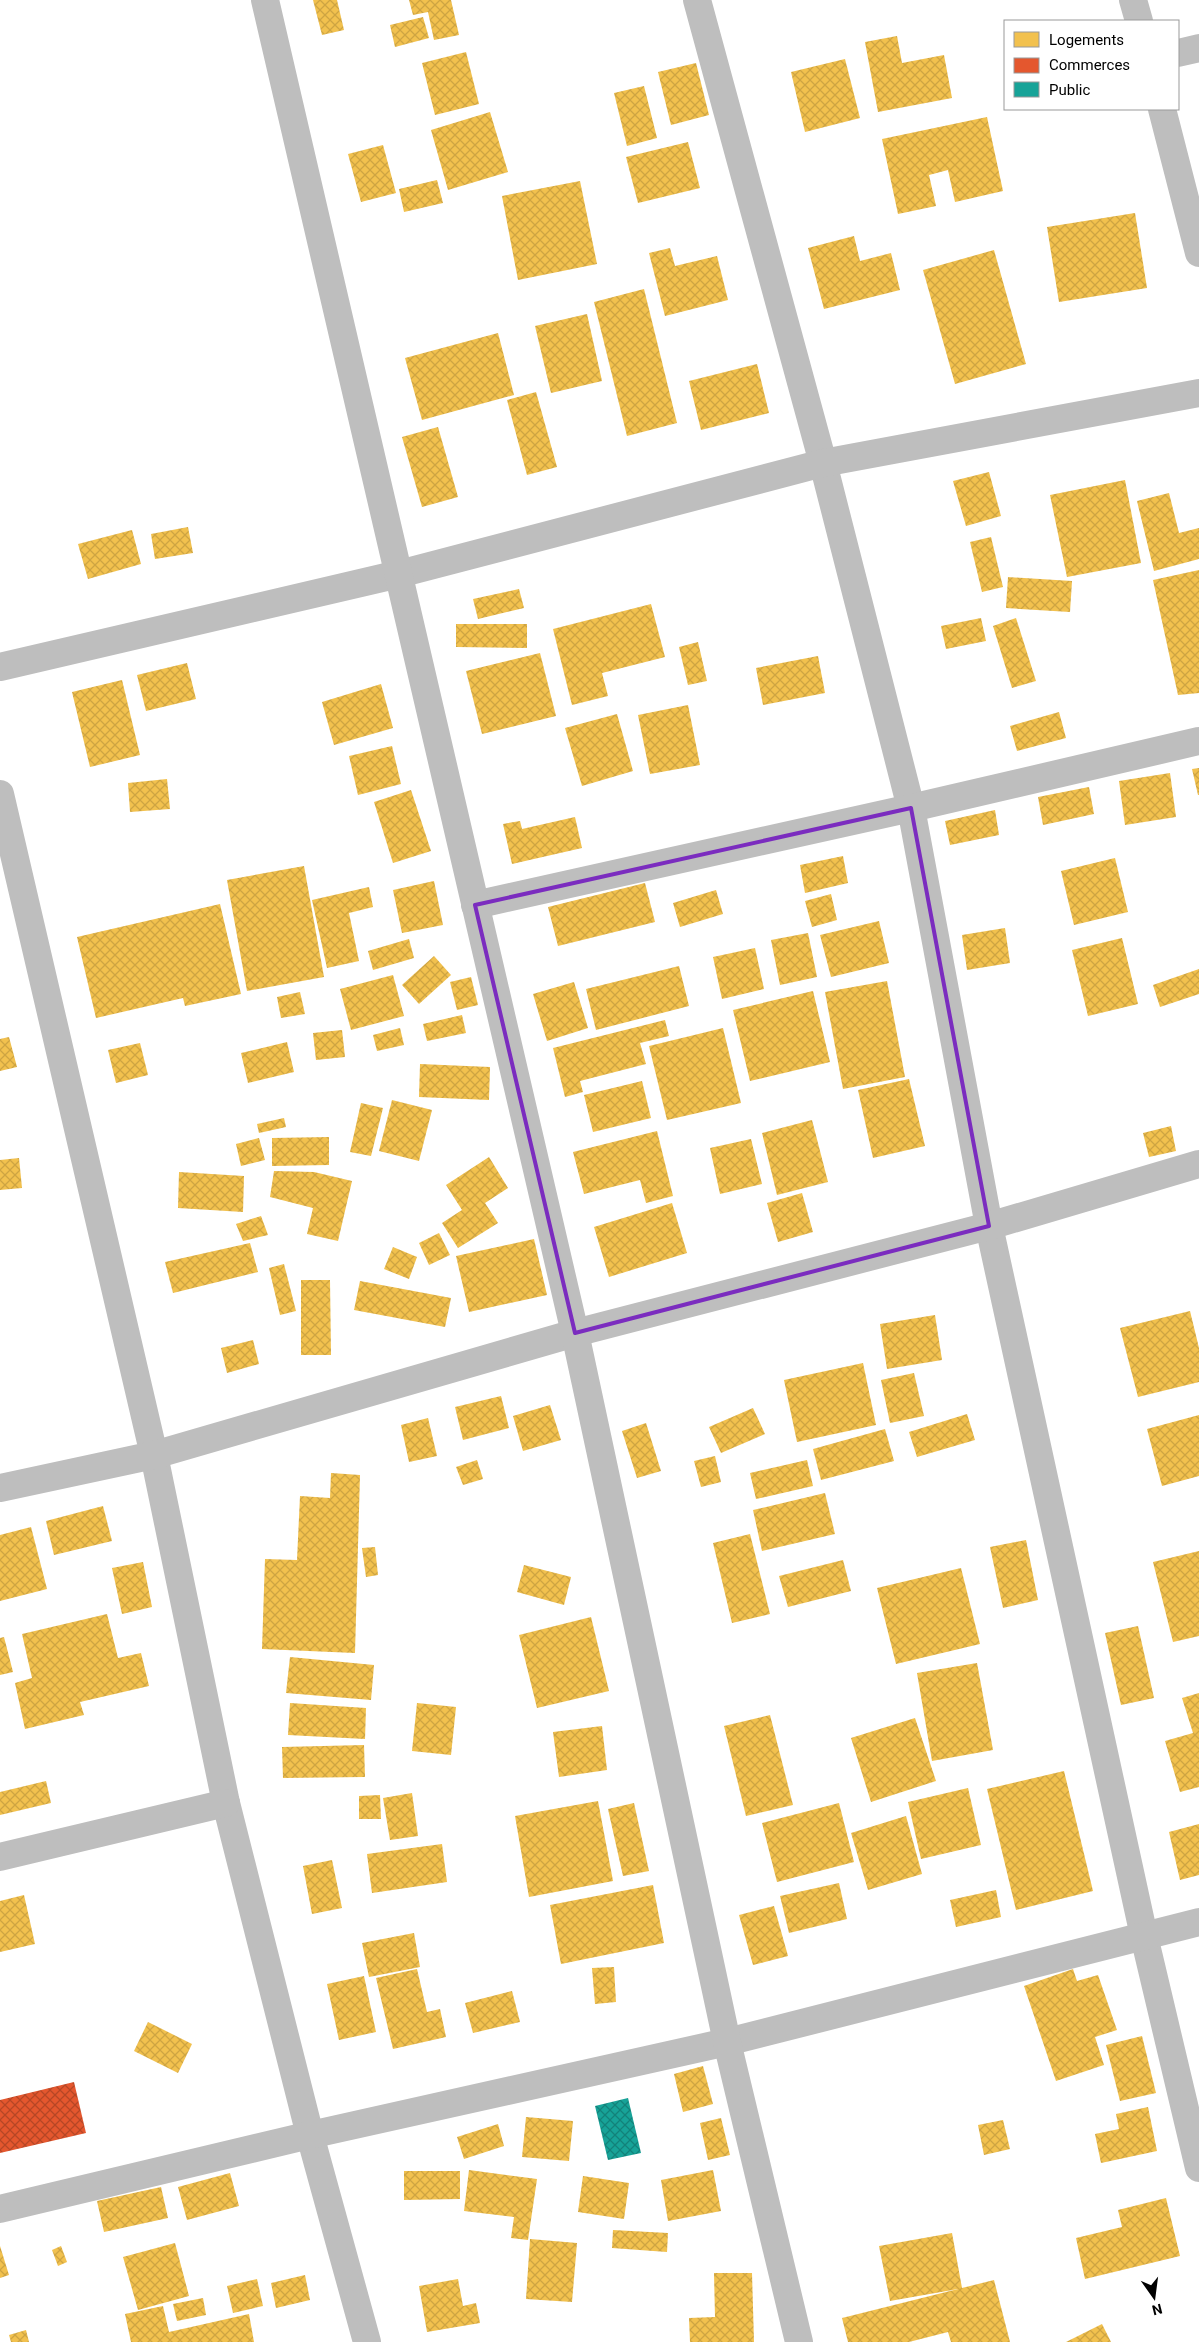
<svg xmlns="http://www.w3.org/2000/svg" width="1199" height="2342" font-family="Roboto,sans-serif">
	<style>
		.homes { fill: url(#homes-cross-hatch) }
		.shops { fill: url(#shops-cross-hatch) }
		.public { fill: url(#public-cross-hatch) }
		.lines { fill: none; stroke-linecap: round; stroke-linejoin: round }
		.minor { stroke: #bebebe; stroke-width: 28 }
		.tertiary { stroke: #bebebe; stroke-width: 28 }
		.marked { fill: none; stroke: #7b2cbf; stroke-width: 4; stroke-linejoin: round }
	</style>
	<defs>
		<pattern id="homes-cross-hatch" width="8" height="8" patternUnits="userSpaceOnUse" patternTransform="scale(1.25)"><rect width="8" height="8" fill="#f2c14e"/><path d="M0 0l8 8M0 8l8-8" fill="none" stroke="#cea442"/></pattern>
		<pattern id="shops-cross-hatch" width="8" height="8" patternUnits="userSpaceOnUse" patternTransform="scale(1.25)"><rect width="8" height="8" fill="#e4572e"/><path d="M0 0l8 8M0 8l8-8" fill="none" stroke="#b64625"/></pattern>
		<pattern id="public-cross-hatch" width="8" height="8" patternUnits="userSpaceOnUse" patternTransform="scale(1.25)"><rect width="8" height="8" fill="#17a398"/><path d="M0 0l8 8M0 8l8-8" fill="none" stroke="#12827a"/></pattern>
	</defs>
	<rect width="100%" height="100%" fill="#fff"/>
	<g class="homes">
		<path d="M313 0H337L344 30 322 35Z"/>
		<path d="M409 0H451L459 35 434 40 428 12 413 15Z"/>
		<path d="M423 17 429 38 395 47 390 25Z"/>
		<path d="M897 36 902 63 944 55 952 98 878 112 865 42Z"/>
		<path d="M466 52 479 104 435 115 422 63Z"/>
		<path d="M845 59 860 118 805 132 791 72Z"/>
		<path d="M696 63 709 115 671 125 658 72Z"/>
		<path d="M644 86 657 138 627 146 614 93Z"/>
		<path d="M490 112 508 172 448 190 431 130Z"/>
		<path d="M987 117 1003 191 955 202 948 170 929 175 936 206 898 214 882 139Z"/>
		<path d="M688 142 700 188 638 203 626 157Z"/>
		<path d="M383 145 396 193 361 202 348 154Z"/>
		<path d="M437 180 443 203 404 212 399 189Z"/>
		<path d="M580 181 597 264 518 280 502 196Z"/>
		<path d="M1135 213 1147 288 1059 302 1047 227Z"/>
		<path d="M854 236 860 261 891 253 900 290 824 309 808 248Z"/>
		<path d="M670 248 675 266 717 256 728 300 665 316 649 253Z"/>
		<path d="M994 250 1026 364 955 384 923 270Z"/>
		<path d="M644 289 677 423 627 436 594 302Z"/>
		<path d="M587 314 602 381 551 393 535 326Z"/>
		<path d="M498 333 514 395 422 420 405 358Z"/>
		<path d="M757 364 769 413 701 430 689 381Z"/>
		<path d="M536 392 557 467 527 475 507 400Z"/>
		<path d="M438 427 458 497 422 507 402 437Z"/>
		<path d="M989 472 1001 516 966 526 953 481Z"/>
		<path d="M1125 480 1141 563 1067 577 1050 495Z"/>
		<path d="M1169 493 1179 533 1199 528V559L1154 571 1137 501Z"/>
		<path d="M188 527 193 553 155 559 151 534Z"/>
		<path d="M132 530 141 564 88 579 78 544Z"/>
		<path d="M991 537 1003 587 982 592 970 542Z"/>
		<path d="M1199 570V693L1178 695 1153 580Z"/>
		<path d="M1008 577 1072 581 1070 612 1006 608Z"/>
		<path d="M519 589 524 608 478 619 473 599Z"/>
		<path d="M651 604 665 657 602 673 608 696 572 705 553 629Z"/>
		<path d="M981 618 986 641 946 649 941 626Z"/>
		<path d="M1016 618 1036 681 1012 688 993 626Z"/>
		<path d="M456 624H527V648L456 647Z"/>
		<path d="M698 642 707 681 688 685 679 647Z"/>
		<path d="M540 653 556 716 482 734 466 671Z"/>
		<path d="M818 656 825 693 763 705 756 668Z"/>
		<path d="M187 663 196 699 146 711 137 675Z"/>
		<path d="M122 680 140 755 90 767 72 692Z"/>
		<path d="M381 684 393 728 334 745 322 702Z"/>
		<path d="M688 705 700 765 650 774 638 715Z"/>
		<path d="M1059 712 1066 738 1017 751 1010 726Z"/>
		<path d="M617 714 633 771 582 786 565 728Z"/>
		<path d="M392 746 401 784 358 795 349 756Z"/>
		<path d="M1199 768V795H1198L1192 769Z"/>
		<path d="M1170 773 1176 817 1125 825 1119 781Z"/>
		<path d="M167 779 170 809 130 812 128 783Z"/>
		<path d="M1089 787 1094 814 1043 825 1038 797Z"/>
		<path d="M411 790 431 851 393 863 374 802Z"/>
		<path d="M995 810 999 835 950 845 945 821Z"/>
		<path d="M575 817 582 848 512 864 503 824 520 821 522 829Z"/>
		<path d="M843 856 848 883 805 893 800 865Z"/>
		<path d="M1115 858 1128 912 1074 925 1061 871Z"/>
		<path d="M304 866 324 977 247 991 227 880Z"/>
		<path d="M434 881 443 925 402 933 393 890Z"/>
		<path d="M645 883 655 922 558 946 548 907Z"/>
		<path d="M369 887 373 907 349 913 359 961 327 968 312 900Z"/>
		<path d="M716 890 723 914 680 927 673 903Z"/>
		<path d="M831 894 837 920 812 927 805 901Z"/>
		<path d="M220 904 241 994 185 1006 183 998 96 1018 77 937Z"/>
		<path d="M879 921 889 963 831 977 820 935Z"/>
		<path d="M1005 928 1010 963 967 970 962 935Z"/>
		<path d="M808 933 817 977 780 985 771 940Z"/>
		<path d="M1122 938 1138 1004 1088 1016 1072 950Z"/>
		<path d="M409 939 414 958 373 970 368 951Z"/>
		<path d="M755 948 764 989 722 999 713 957Z"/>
		<path d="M434 956 451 975 419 1004 402 985Z"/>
		<path d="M679 966 689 1006 596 1030 586 989Z"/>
		<path d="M1199 969V994L1160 1007 1153 985Z"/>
		<path d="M393 975 404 1016 351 1030 340 989Z"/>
		<path d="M471 977 478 1005 457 1010 450 982Z"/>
		<path d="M887 981 905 1077 843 1089 825 992Z"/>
		<path d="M574 982 588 1028 547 1041 533 994Z"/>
		<path d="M813 991 830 1062 750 1081 733 1010Z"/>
		<path d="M300 992 305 1014 281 1018 277 997Z"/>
		<path d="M462 1015 466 1033 427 1041 423 1024Z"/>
		<path d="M665 1020 669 1036 640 1043 646 1064 580 1081 583 1092 565 1097 553 1048Z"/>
		<path d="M400 1028 404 1045 377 1051 373 1035Z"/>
		<path d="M723 1028 741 1103 667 1120 649 1046Z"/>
		<path d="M342 1030 345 1057 316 1060 313 1033Z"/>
		<path d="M9 1037 17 1067 0 1071V1039Z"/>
		<path d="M287 1042 294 1072 248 1083 241 1053Z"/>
		<path d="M140 1043 148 1075 116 1083 108 1050Z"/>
		<path d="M420 1064 490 1067 489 1100 419 1097Z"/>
		<path d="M909 1079 925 1146 873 1158 858 1090Z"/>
		<path d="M642 1081 651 1118 593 1132 584 1095Z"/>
		<path d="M392 1100 432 1110 419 1161 379 1151Z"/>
		<path d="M361 1103 383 1108 371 1156 350 1152Z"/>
		<path d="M284 1118 286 1127 259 1133 257 1124Z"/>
		<path d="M812 1120 828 1182 777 1195 762 1133Z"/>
		<path d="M1171 1126 1176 1151 1149 1157 1143 1133Z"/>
		<path d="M657 1131 673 1196 646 1203 640 1180 584 1194 573 1152Z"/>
		<path d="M329 1137V1165L272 1166V1138Z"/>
		<path d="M259 1138 265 1160 241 1166 236 1144Z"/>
		<path d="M751 1139 762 1184 720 1194 710 1148Z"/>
		<path d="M489 1157 508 1188 485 1203 498 1223 458 1248 442 1223 462 1210 446 1185Z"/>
		<path d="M19 1158 22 1188 0 1190V1160Z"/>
		<path d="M274 1171 314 1172 352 1181 338 1241 307 1234 313 1208 270 1197Z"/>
		<path d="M179 1172 244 1176 243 1212 178 1208Z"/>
		<path d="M802 1193 813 1232 778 1242 767 1203Z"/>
		<path d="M672 1203 687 1253 609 1277 594 1227Z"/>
		<path d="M261 1216 268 1235 243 1241 236 1224Z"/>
		<path d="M439 1233 450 1255 429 1265 419 1243Z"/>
		<path d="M534 1239 547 1295 469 1312 456 1256Z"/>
		<path d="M250 1243 258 1272 173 1293 165 1262Z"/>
		<path d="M393 1247 417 1257 409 1279 384 1269Z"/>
		<path d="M284 1264 296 1311 280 1315 269 1268Z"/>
		<path d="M301 1280H330L331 1355H301Z"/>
		<path d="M360 1281 451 1298 445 1327 354 1310Z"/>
		<path d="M1190 1311 1199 1348V1382L1138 1397 1120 1328Z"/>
		<path d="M935 1315 942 1360 887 1369 880 1324Z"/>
		<path d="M253 1340 259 1364 227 1373 221 1348Z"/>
		<path d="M863 1363 876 1425 797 1442 784 1380Z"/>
		<path d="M914 1373 924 1416 890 1423 881 1380Z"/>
		<path d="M501 1396 509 1428 463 1440 455 1407Z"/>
		<path d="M550 1405 561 1440 523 1451 513 1416Z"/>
		<path d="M753 1408 765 1434 721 1453 709 1427Z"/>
		<path d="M967 1414 975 1440 917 1457 909 1432Z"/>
		<path d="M1199 1415V1476L1162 1486 1147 1429Z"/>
		<path d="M428 1418 437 1456 409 1462 401 1425Z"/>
		<path d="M646 1423 661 1471 637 1478 622 1431Z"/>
		<path d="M885 1429 894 1461 821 1480 813 1449Z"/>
		<path d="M715 1456 721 1482 701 1487 694 1461Z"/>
		<path d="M477 1460 483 1479 463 1485 456 1467Z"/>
		<path d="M807 1460 813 1486 756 1499 750 1473Z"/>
		<path d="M331 1473 360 1475 355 1653 262 1649 265 1559 297 1560 300 1496 330 1498Z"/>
		<path d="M825 1493 835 1534 762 1551 753 1510Z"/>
		<path d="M103 1506 112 1541 54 1555 46 1521Z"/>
		<path d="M31 1527 47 1589 0 1601V1535Z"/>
		<path d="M750 1534 770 1614 732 1623 713 1543Z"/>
		<path d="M1026 1540 1038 1600 1003 1608 990 1547Z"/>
		<path d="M375 1547 378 1575 366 1577 362 1548Z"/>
		<path d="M1199 1551V1636L1173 1642 1153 1562Z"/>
		<path d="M843 1560 851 1591 788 1607 779 1576Z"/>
		<path d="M143 1562 152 1607 122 1614 112 1568Z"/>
		<path d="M524 1565 571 1577 564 1605 517 1592Z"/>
		<path d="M961 1568 980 1644 896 1664 877 1588Z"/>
		<path d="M107 1614 118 1658 141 1653 149 1686 80 1702 84 1715 25 1729 15 1683 32 1678 22 1634Z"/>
		<path d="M591 1617 609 1691 537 1708 519 1635Z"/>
		<path d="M1138 1626 1154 1698 1121 1705 1105 1633Z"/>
		<path d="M4 1637 13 1672 0 1675V1638Z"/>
		<path d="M290 1657 374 1665 371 1700 286 1693Z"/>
		<path d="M977 1663 993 1750 932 1761 917 1673Z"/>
		<path d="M1199 1693V1787L1180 1792 1165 1741 1193 1733 1182 1698Z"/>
		<path d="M290 1703 366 1708 365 1739 288 1735Z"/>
		<path d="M417 1703 456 1707 451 1755 412 1751Z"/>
		<path d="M770 1715 793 1805 746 1816 724 1726Z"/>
		<path d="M915 1718 936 1781 871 1802 851 1738Z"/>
		<path d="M602 1726 607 1770 559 1777 553 1732Z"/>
		<path d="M364 1745 365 1777 283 1778 282 1747Z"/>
		<path d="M1064 1771 1093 1891 1016 1910 987 1789Z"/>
		<path d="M46 1781 51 1803 0 1815V1792Z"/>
		<path d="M968 1788 981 1845 921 1859 908 1802Z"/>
		<path d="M412 1793 418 1836 390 1840 383 1798Z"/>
		<path d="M380 1795 381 1819H359V1796Z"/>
		<path d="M598 1801 613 1881 529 1897 515 1816Z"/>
		<path d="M634 1803 649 1871 623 1876 608 1809Z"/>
		<path d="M839 1803 854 1862 777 1882 762 1823Z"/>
		<path d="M906 1816 922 1874 868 1890 851 1833Z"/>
		<path d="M1199 1824V1875L1180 1880 1169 1832Z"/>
		<path d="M442 1844 447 1882 372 1893 367 1854Z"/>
		<path d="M332 1860 342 1908 312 1914 303 1866Z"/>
		<path d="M839 1883 847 1919 789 1933 780 1896Z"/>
		<path d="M653 1885 664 1943 561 1964 550 1905Z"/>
		<path d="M996 1890 1001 1917 956 1927 950 1900Z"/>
		<path d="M24 1895 35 1944 0 1952V1901Z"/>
		<path d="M774 1906 788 1956 753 1965 739 1915Z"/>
		<path d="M414 1933 420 1967 369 1977 362 1943Z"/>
		<path d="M614 1967 616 2002 595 2004 592 1968Z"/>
		<path d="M417 1969 427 2012 440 2009 446 2037 393 2049 376 1978Z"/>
		<path d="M1073 1969 1077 1981 1098 1975 1117 2030 1095 2037 1104 2065 1056 2081 1024 1986Z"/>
		<path d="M364 1976 376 2032 339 2040 327 1984Z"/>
		<path d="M512 1991 520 2022 473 2033 465 2003Z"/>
		<path d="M148 2022 192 2044 178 2073 134 2051Z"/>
		<path d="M1142 2036 1156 2093 1120 2101 1106 2045Z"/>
		<path d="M703 2066 713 2104 683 2112 674 2074Z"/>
		<path d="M1148 2107 1157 2151 1101 2163 1095 2134 1119 2129 1116 2114Z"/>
		<path d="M526 2117 573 2121 569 2161 522 2157Z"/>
		<path d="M721 2118 730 2155 708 2160 700 2123Z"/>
		<path d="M1003 2120 1010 2149 984 2155 978 2125Z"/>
		<path d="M498 2124 504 2146 464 2159 457 2137Z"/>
		<path d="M469 2170 537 2179 528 2240 511 2238 514 2217 464 2211Z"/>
		<path d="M713 2170 721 2211 668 2221 661 2180Z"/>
		<path d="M404 2171H460V2199L404 2200Z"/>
		<path d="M230 2173 239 2206 187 2220 178 2187Z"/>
		<path d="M583 2176 629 2183 624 2219 578 2212Z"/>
		<path d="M161 2187 168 2218 104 2232 97 2201Z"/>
		<path d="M1166 2198 1180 2256 1085 2279 1076 2238 1122 2227 1118 2210Z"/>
		<path d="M613 2230 668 2233 667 2252 612 2248Z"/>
		<path d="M952 2233 962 2288 994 2280 1010 2342H951L948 2332 909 2342H848L842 2318 958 2289 890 2301 879 2246Z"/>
		<path d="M530 2239 577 2243 572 2302 526 2299Z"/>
		<path d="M175 2243 189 2296 138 2310 123 2257Z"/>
		<path d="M0 2246 9 2275 0 2278Z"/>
		<path d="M61 2246 67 2262 58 2266 52 2250Z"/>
		<path d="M714 2273H752L754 2342H690L689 2318 715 2317Z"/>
		<path d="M305 2275 310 2300 276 2308 271 2283Z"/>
		<path d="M257 2279 263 2306 233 2313 227 2286Z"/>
		<path d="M458 2279 463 2306 476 2303 480 2323 427 2332 419 2286Z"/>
		<path d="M203 2298 206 2315 177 2321 173 2304Z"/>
		<path d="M163 2306 169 2332 249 2314 254 2342H131L125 2314Z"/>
		<path d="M1102 2324 1111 2342H1066Z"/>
		<path d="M26 2330 29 2342H11L9 2335Z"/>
	</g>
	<path class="shops" d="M74 2082 86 2133 0 2153V2100Z"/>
	<path class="public" d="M628 2098 641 2153 608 2160 595 2106Z"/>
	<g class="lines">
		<g class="minor">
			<path d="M697 0 823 463 911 808 989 1226 1144 1936 1199 2168"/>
			<path d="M1133 0 1139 21"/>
			<path d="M1178 53 1199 48"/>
			<path d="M1162 109 1199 253"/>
			<path d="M0 667 399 574 823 463 1199 393"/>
			<path d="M0 794 154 1455 226 1803 310 2135 367 2342"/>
			<path d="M475 905 911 808 1199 741"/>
			<path d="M0 1488 154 1455 575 1333 989 1226 1199 1164"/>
			<path d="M0 1857 226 1803"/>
			<path d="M0 2209 310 2135 727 2042 1199 1922"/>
		</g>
		<path class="tertiary" d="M265 0 575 1333 727 2042 799 2342"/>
	</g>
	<path class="marked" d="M911 808 989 1226 575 1333 475 905Z"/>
	<rect x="1004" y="20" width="175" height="90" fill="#ffffff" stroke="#999999"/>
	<rect x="1014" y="32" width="25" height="15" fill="#f2c14e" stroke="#999999"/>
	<text x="1049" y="45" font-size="15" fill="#000000">Logements</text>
	<rect x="1014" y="58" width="25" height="15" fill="#e4572e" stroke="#999999"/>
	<text x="1049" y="70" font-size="15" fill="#000000">Commerces</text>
	<rect x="1014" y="82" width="25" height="15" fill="#17a398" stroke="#999999"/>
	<text x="1049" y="95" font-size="15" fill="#000000">Public</text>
	<g transform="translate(1154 2297) rotate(166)" stroke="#ffffff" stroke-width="4" paint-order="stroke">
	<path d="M0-4L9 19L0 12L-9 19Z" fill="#000000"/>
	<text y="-8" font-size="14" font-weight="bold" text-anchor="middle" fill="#000000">N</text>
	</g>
</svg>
